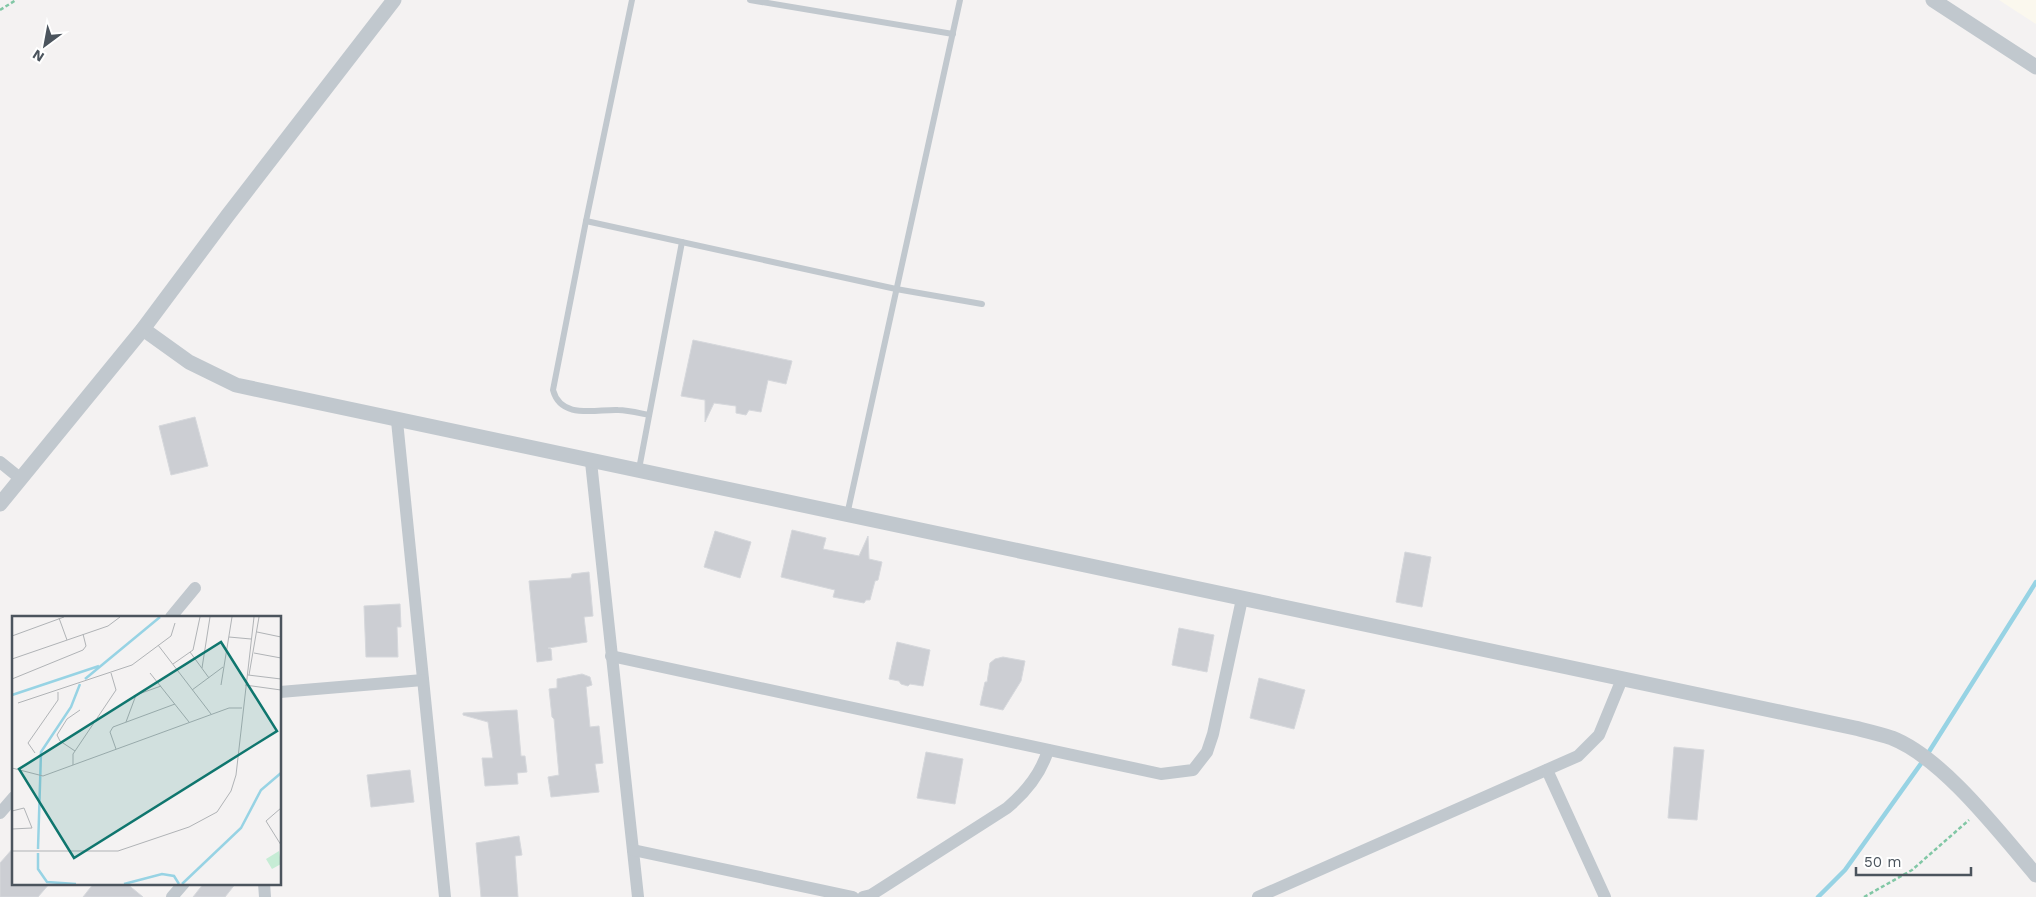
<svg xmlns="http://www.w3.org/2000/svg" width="2036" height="897" font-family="'Work Sans',sans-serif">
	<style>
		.commercial { fill: #fbf8ee }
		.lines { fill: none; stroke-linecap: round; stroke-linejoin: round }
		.stream { stroke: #97d3e4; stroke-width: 4.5 }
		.building { fill: #ccced3; stroke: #d6d8dc }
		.path { stroke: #81c7a5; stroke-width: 2.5; stroke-dasharray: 4 2.5; stroke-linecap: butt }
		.service { stroke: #c1c8ce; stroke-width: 6 }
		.minor { stroke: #c1c8ce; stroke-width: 12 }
		.tertiary { stroke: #c1c8ce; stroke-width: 15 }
		.inset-river { fill: none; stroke: #97d3e4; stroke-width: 2.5 }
		.inset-road { fill: none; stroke: #b0b3b6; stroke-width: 1 }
		.view { fill: #0f766e; fill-opacity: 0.15; stroke: #0f766e; stroke-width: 2.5 }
		.inset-edge { fill: none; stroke: #4b545d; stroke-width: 2.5 }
	</style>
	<rect width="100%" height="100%" fill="#f4f2f2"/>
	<path class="commercial" d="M1999 0H2036V24Z"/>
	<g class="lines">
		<path class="stream" d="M1818 897 1845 870 1925 758 2036 582"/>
	</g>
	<g class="building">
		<path d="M693 340 792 361 786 384 768 380 761 412 749 410 746 415 736 413V406L714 403 705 422V400L681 396Z"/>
		<path d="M195 417 208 466 171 475 159 426Z"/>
		<path d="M792 530 826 538 823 549 859 556 868 536 869 559 882 562 878 580 875 581 870 600H866L864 603 833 597 835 590 781 577Z"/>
		<path d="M715 531 751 542 740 578 704 567Z"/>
		<path d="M1405 552 1431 557 1422 607 1396 602Z"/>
		<path d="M589 572 593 616 584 617 587 642 548 648 551 649 552 660 537 662 529 581 571 578 572 574Z"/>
		<path d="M400 604 401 627H397L398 657H366L364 606Z"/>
		<path d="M1179 628 1214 635 1207 672 1172 665Z"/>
		<path d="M897 642 930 650 923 686 910 684 908 686 901 684 899 681 889 679Z"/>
		<path d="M1003 657 1025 661 1021 681 1003 710 980 705 985 682H987L990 663 995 659Z"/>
		<path d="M582 674 590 677 592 685 586 687 590 727 599 726 603 763 595 764 599 792 551 797 548 777 559 775 554 719 552 717 549 689 557 688V679Z"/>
		<path d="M1259 678 1305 690 1294 729 1250 718Z"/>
		<path d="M517 710 521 756H525L527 772 517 773 518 784 485 786 482 758H493L488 722 463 715V713Z"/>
		<path d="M1674 747 1704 750 1697 820 1668 818Z"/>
		<path d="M926 752 963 759 955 804 917 798Z"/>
		<path d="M410 770 414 802 371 807 367 775Z"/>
		<path d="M519 836 522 855 515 856 518 897H481L476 843Z"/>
		<path d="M14 847V883H50L38 897H0V863Z"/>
		<path d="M94 883H126L143 897H83Z"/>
		<path d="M204 883H236L225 897H193Z"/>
	</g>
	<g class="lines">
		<g class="path">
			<path d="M0 10 16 0"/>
			<path d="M1864 897 1912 870 1969 820"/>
		</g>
		<g class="service">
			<path d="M632 0 586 221 553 390C561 420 596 409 618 410 628 410 639 413 649 415"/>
			<path d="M750 0 953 34"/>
			<path d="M586 221 896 289 982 304"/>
			<path d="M639 469 682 242"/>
			<path d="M847 515 960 0"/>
		</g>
		<g class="minor">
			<path d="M397 421 445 897"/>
			<path d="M0 462 21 479"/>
			<path d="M591 462 638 897"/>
			<path d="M171 617 195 588"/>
			<path d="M611 656 1161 774 1193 770 1207 752 1213 734 1242 599"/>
			<path d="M280 692 423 680"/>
			<path d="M1547 770 1605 897"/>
			<path d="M0 813 14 797"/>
			<path d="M633 850 853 897"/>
			<path d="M264 883 265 897"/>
			<path d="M172 897 184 883"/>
			<path d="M863 897 871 895 1007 808C1026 792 1041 774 1048 750"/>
			<path d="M1258 897 1578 756 1599 735 1622 679"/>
		</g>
		<g class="tertiary">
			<path d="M1933 0 2036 67"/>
			<path d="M143 329 189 362 236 385 1855 728C1867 731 1880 734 1892 738 1943 758 2000 833 2036 875"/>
			<path d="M0 504 143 329 228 215 394 0"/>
		</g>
	</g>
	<g transform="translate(12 616)">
		<rect width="269" height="269" fill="#f4f2f2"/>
		<path d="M267 235 269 248 260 253 254 243Z" fill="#c6ecd5"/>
		<path class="inset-river" d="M73 63 148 1M0 79 87 50M26 233 29 136 59 91 68 68M26 237V253L35 266 64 268M112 268 150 258 162 260 167 268M170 268 229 212 249 174 269 157"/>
		<path class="inset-road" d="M47 2 55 24M245 16 269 21M0 20 52 1M217 21 239 23M146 29 199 98M178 36 197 62M242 37 269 42M0 43 96 10 108 1M161 48 181 34 188 1M190 52 198 1M138 57 177 106M236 59 269 63M237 59 247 1M0 63 71 34 74 30 71 18M209 69 220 1M233 69 269 74M180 74 211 51M6 87 120 49 159 20 163 7M114 106 124 79 149 70M104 133 98 116 101 111 163 88M63 135 48 125 45 119 55 103 68 94M23 137 16 127 46 84V76M61 149V138L104 74 99 57M0 152 31 160 217 92H230M269 192 254 205 269 229M0 195 12 192 20 212 0 213M0 235H106L177 211 205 196 219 175 224 159 242 1"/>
		<path class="view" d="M209 26 265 115 62 242 7 153Z"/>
		<rect width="269" height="269" class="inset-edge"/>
	</g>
	<g transform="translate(45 45) rotate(212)" stroke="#ffffff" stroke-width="4" paint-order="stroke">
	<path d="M0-4L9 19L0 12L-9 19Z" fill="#4b545d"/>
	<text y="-8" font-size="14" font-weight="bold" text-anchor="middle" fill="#4b545d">N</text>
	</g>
	<path d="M1856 867v8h115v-8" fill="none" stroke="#4b545d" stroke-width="2.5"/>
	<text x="1864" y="867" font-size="15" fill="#4b545d" stroke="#ffffff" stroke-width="4" paint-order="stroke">50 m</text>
</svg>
